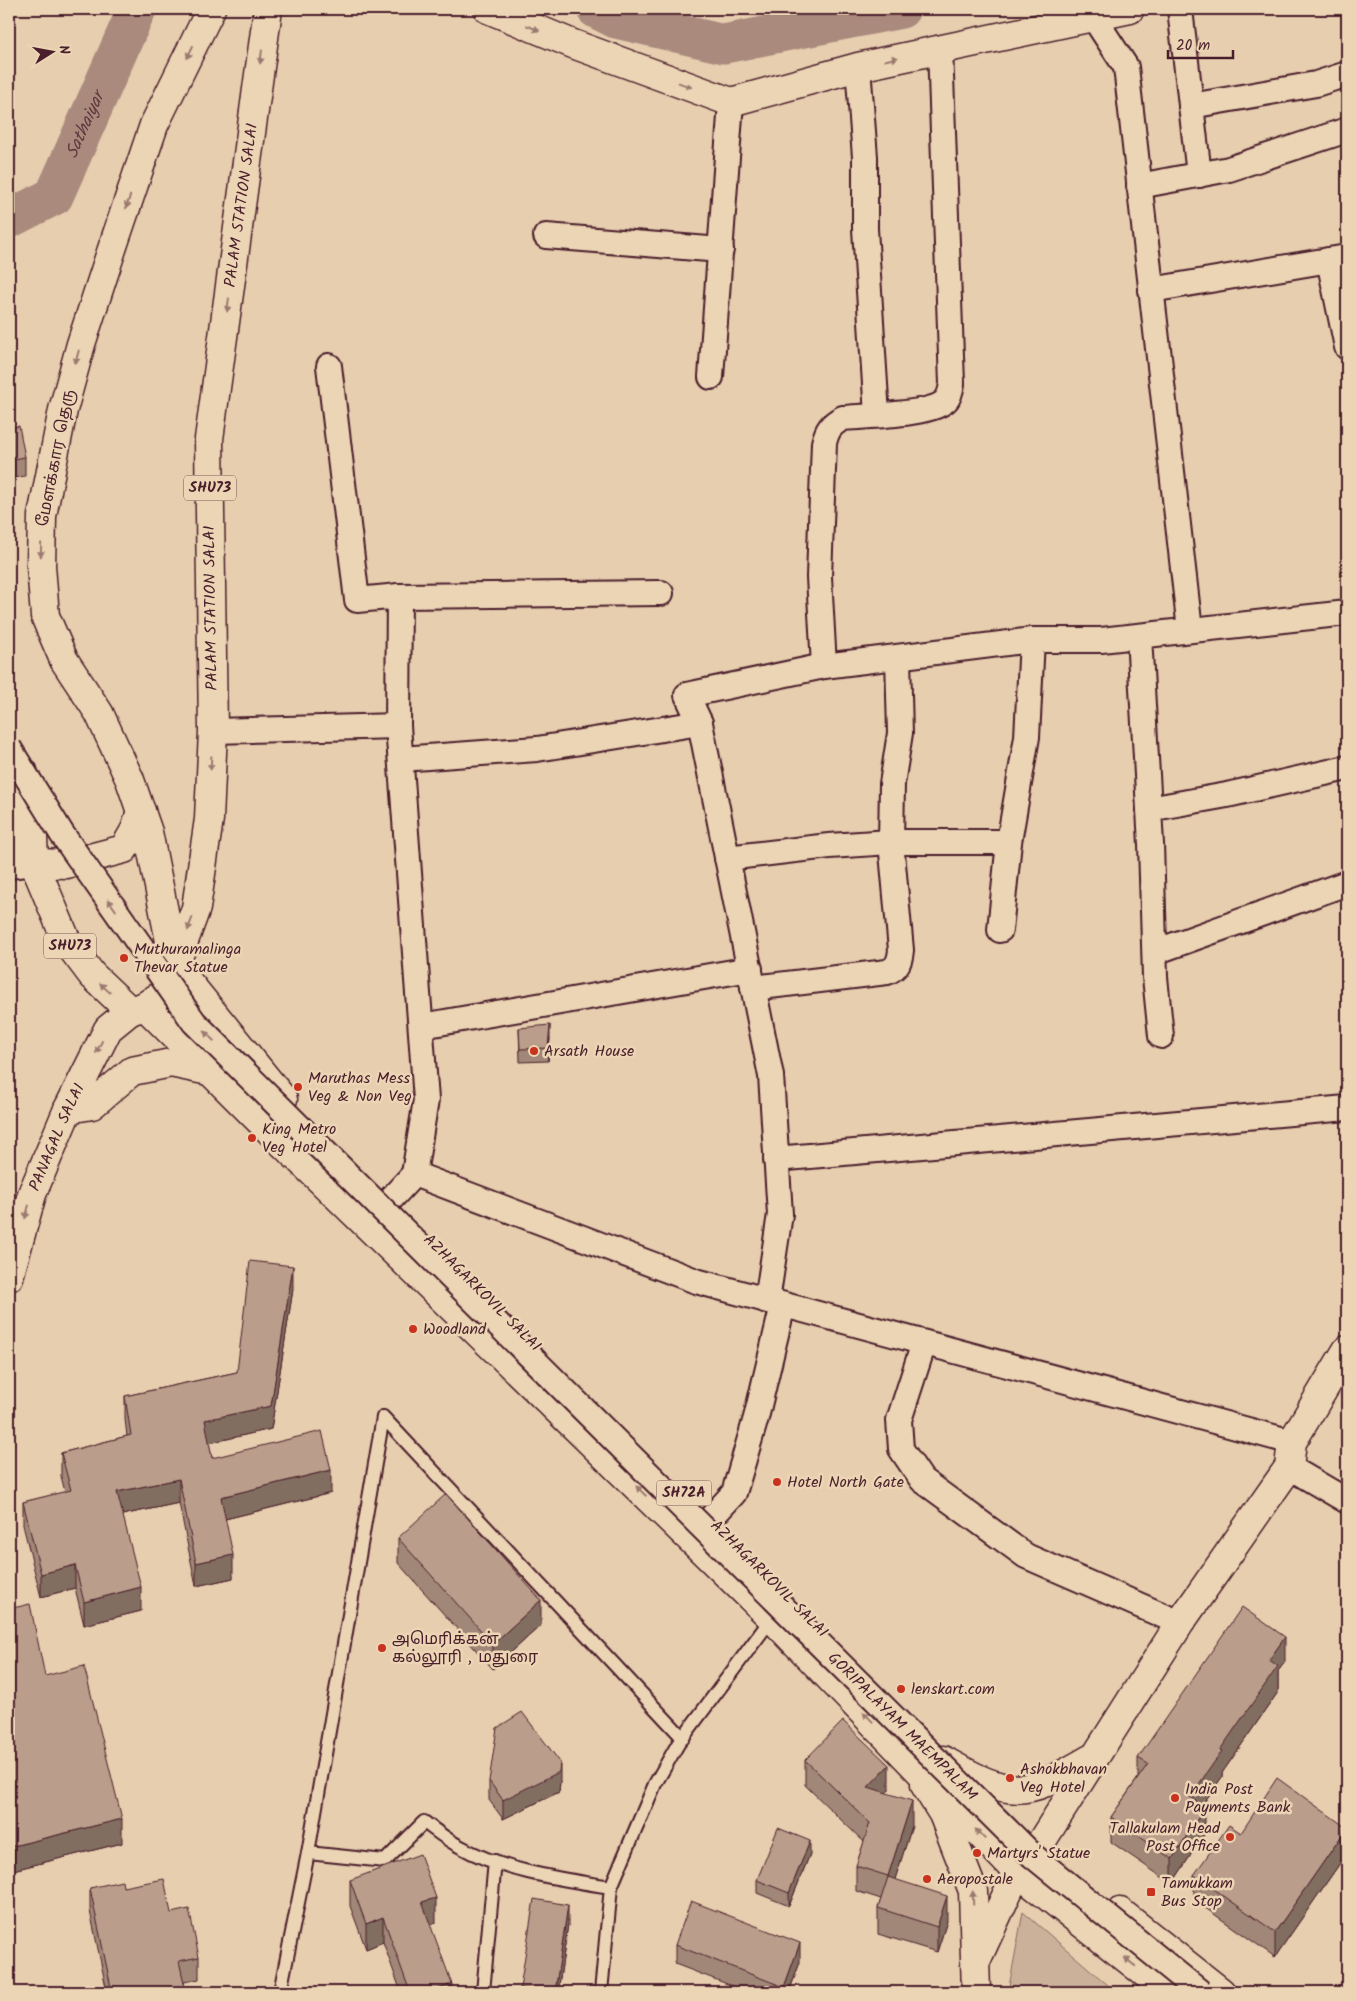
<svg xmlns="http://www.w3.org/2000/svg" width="1356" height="2001" font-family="Kalam,'Noto Sans Tamil',sans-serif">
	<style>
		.green { fill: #ccb19a; stroke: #8b6862 }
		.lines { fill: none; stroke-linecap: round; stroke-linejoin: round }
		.river { stroke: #aa8a7d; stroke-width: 39 }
		.service-casing { stroke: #4a1f2b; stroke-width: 16 }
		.minor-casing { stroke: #4a1f2b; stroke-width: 28 }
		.tertiary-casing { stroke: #4a1f2b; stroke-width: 31 }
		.secondary-casing { stroke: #4a1f2b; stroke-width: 31 }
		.primary-casing { stroke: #4a1f2b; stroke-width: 31 }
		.trunk-casing { stroke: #4a1f2b; stroke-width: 31 }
		.service { stroke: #ecd5b5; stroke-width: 12 }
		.minor { stroke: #ecd5b5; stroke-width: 24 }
		.tertiary { stroke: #ecd5b5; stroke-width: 28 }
		.secondary { stroke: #ecd5b5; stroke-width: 28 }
		.primary { stroke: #ecd5b5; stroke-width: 28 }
		.trunk { stroke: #ecd5b5; stroke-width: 28 }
		.minor-bridge-casing { stroke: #4a1f2b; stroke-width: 28; stroke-linecap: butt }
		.minor-bridge { stroke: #ecd5b5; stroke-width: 24 }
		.wall { fill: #a08777; stroke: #4a1f2b }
		.shaded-wall { fill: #826e61; stroke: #4a1f2b }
		.building { fill: #ba9d8a; stroke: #4a1f2b }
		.oneway { fill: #9b7a70 }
		.poi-dot { fill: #c8321e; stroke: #ecd5b5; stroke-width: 2 }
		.labels { text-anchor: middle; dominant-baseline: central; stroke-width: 5; stroke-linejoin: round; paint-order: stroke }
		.shield { fill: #ecd5b5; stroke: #7b5654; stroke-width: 1 }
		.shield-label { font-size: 15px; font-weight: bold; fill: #4a1f2b }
		.street-label { font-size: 16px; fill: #4a1f2b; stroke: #ecd5b5 }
		.poi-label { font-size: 16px; fill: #4a1f2b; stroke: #ecd5b5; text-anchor: start }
		.water-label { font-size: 18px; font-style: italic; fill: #623a40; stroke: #ecd5b5 }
	</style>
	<rect width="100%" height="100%" fill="#e6ceaf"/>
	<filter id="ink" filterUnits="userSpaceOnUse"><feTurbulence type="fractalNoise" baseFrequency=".02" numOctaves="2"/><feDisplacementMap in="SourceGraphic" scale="10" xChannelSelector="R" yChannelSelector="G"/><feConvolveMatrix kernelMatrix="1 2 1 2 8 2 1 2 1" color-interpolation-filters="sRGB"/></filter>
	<g filter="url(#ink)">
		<path class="green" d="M1023 1912 1116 1992H1008Z"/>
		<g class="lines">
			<g class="river">
				<path d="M596 9 616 19 724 44 901 9"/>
				<path id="s1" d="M9 219 54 196 137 9"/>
			</g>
			<defs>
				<g id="service">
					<path d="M308 1853 385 1861 424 1822C435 1830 447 1840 459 1846 505 1872 560 1879 611 1887"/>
					<path d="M280 1992 308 1853 383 1417 683 1738"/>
					<path d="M483 1992 495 1861"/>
					<path d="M601 1992 611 1887 655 1784 678 1744 772 1618"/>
				</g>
				<g id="minor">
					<path d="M1092 9V15L1126 67 1190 630"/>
					<path d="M1180 9 1199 175"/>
					<path d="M858 67 865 157V229L877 415"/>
					<path d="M1191 106 1316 84 1347 74"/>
					<path d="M1139 186 1229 169 1347 130"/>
					<path d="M546 236 721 250"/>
					<path d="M1329 260 1347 347"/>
					<path d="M1151 290 1347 257"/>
					<path d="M329 366 357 600 399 596 398 726 426 1100 414 1174 389 1201"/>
					<path d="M711 377 731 102"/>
					<path d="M399 596 661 593"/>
					<path d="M1139 636 1151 844 1155 977 1161 1036"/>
					<path d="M824 666 819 577 824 443C827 430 831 424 843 418 864 416 936 415 947 399 950 395 951 389 952 384L940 48"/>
					<path d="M213 731 398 726"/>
					<path d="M401 759 537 749 700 723"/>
					<path d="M1149 809 1227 795 1347 768"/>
					<path d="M727 858 829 846 891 842H1009"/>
					<path d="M9 866 34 863"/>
					<path d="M1000 930 1009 842 1027 737 1032 640"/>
					<path d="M1155 952 1347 883"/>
					<path d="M753 988 887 972C898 968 900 960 901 950L891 842 892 784 900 733 898 657"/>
					<path d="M422 1026 750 969"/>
					<path d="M776 1159 1347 1108"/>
					<path d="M414 1174 696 1281 1292 1442"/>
					<path d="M767 1301 780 1214 771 1076 700 723 687 695 824 666 1032 640H1101L1347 613"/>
					<path d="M924 1343 899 1420 901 1449 922 1480 1026 1556 1180 1623"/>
					<path d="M1289 1467 1347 1501"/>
					<path d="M710 1519 734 1493 756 1418 783 1305"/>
				</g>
				<g id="tertiary">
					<path d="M488 9 573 44 731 102 858 67 1130 9"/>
					<path d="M23 771 32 811 34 862"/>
					<path d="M925 1785 943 1814 973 1891 976 1992"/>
					<path d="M977 1959 1017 1872"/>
				</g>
				<g id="secondary">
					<path d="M943 1760C1011 1798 1022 1799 1090 1759"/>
					<path d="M1038 1847 1180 1623 1289 1467 1292 1442 1347 1350"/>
				</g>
				<g id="primary">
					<path d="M34 863 67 864 124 849 135 830 141 811"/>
					<path d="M175 966 148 832 130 780 99 713 64 660 45 616 41 566 42 516 63 410 81 344 113 246 154 125 211 9"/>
					<path d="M68 1109 92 1105 132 1071 171 1063 209 1071"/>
					<path id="s2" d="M9 1277 32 1194 68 1109 108 1029 130 1011"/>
				</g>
				<g id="trunk">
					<path id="s3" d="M9 803 67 942 92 975 130 1011 145 1006 163 994 175 966 196 908 209 819 213 731 209 439 268 9"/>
					<path d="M175 966 283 1099"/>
					<path d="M145 1006 272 1133 772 1618 1017 1872 1169 1992"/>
					<path d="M1120 1912 1221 1992"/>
				</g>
			</defs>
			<use href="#service" class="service-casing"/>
			<use href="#minor" class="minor-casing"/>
			<use href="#tertiary" class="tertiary-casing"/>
			<use href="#secondary" class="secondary-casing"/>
			<use href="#primary" class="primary-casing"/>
			<use href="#trunk" class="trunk-casing"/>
			<use href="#service" class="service"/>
			<use href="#minor" class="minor"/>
			<use href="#tertiary" class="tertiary"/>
			<use href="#secondary" class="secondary"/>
			<use href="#primary" class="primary"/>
			<use href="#trunk" class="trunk"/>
			<defs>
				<g id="minor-bridge">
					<path id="s4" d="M9 748 62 834 194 1022 1033 1856 1200 1992"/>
				</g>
			</defs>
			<use href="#minor-bridge" class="minor-bridge-casing"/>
			<use href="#minor-bridge" class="minor-bridge"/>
		</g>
		<g class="wall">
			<path d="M9 428 25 457V476L9 479Z"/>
			<path d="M519 1028 550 1038 548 1061 520 1062Z"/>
			<path d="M293 1289 271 1429 209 1443 212 1458 331 1493 225 1519 233 1578 196 1586 179 1503 122 1515 141 1611 84 1625 75 1588 41 1597 23 1525V1502L65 1492 61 1476V1453L127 1436 125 1419V1396L237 1372Z"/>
			<path d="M398 1538 541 1625 493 1669 398 1563Z"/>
			<path d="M9 1609 45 1676 122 1843 9 1871Z"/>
			<path d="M1285 1662 1278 1671V1692L1222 1773V1777L1202 1805 1205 1833 1172 1884 1111 1842V1817L1138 1778V1758Z"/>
			<path d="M805 1760 889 1790 886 1793 912 1826 895 1879 947 1921 937 1952 878 1934V1908L881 1899 856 1891V1866L864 1842 805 1785Z"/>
			<path d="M489 1781H560L559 1792 503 1819 489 1800Z"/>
			<path d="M1347 1827V1853L1275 1957 1194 1900V1875L1241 1833Z"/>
			<path d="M810 1854 789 1906 757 1893V1880Z"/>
			<path d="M350 1880 436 1923 430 1925 452 1992H401L383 1942 366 1949 350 1906Z"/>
			<path d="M123 1887 171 1913 199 1957V1979L184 1982 186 1992H107L90 1911V1888Z"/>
			<path d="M568 1924 558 1992H520V1988Z"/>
			<path d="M675 1945 800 1962 789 1992H748L675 1964Z"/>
		</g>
		<g class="shaded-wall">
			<path d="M550 1025V1038L548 1061V1048Z"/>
			<path d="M293 1266V1289L271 1429 205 1444V1420L271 1406Z"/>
			<path d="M331 1470V1493L221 1520V1497Z"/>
			<path d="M179 1479V1503L117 1516V1492Z"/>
			<path d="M233 1555V1578L196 1586V1563Z"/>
			<path d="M75 1565V1588L41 1597V1574Z"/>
			<path d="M141 1587V1611L84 1625V1602Z"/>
			<path d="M541 1600V1625L493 1669V1644Z"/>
			<path d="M1285 1637V1662L1278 1671V1692L1222 1773V1777L1190 1822V1797L1220 1750 1269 1660Z"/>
			<path d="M560 1762V1781L559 1792 503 1819V1800Z"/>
			<path d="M889 1765V1790L868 1812V1787Z"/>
			<path d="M912 1801V1826L888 1901V1876Z"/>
			<path d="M1205 1807V1833L1172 1884V1859Z"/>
			<path d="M122 1819V1843L9 1871V1847Z"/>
			<path d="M1347 1828V1853L1275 1957V1932Z"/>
			<path d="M810 1841V1854L789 1906V1893Z"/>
			<path d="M947 1896V1921L937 1952V1927Z"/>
			<path d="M436 1898V1923L422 1928V1902Z"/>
			<path d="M568 1905V1924L558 1992H555Z"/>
			<path d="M383 1917V1942L366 1949V1924Z"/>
			<path d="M800 1943V1962L789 1992H784V1987Z"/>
			<path d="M452 1984V1992H429Z"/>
			<path d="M160 1987V1992H137Z"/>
		</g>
		<g class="building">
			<path d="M19 426 25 457 9 460V428Z"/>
			<path d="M550 1025 548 1048 520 1049 519 1028Z"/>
			<path d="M250 1261 293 1266 271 1406 205 1420 212 1458 322 1431 331 1470 221 1497 233 1555 196 1563 179 1479 117 1492 141 1587 84 1602 75 1565 41 1574 23 1502 71 1490 61 1453 131 1435 125 1396 237 1372Z"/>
			<path d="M446 1494 541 1600 493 1644 398 1538Z"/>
			<path d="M30 1604 45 1676 84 1666 122 1819 9 1847V1609Z"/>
			<path d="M1242 1607 1285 1637 1269 1660 1278 1666 1220 1750 1222 1751 1190 1797 1205 1807 1172 1859 1111 1817 1148 1764 1138 1758Z"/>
			<path d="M522 1712 560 1762 559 1772 503 1800 489 1781 497 1728Z"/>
			<path d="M843 1721 889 1765 868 1787 912 1801 888 1876 856 1866 870 1823 805 1760Z"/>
			<path d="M1277 1778 1347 1828 1275 1932 1194 1875 1229 1825 1241 1833Z"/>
			<path d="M778 1828 810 1841 789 1893 757 1880Z"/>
			<path d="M420 1854 436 1898 422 1902 452 1984 429 1992H410L383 1917 366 1924 350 1880Z"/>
			<path d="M888 1877 947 1896 937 1927 878 1908Z"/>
			<path d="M164 1879 171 1913 189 1909 199 1957 179 1961 186 1992H159L160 1987 137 1992H112L90 1888 122 1881 123 1887Z"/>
			<path d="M534 1899 568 1905 555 1992H546L520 1988Z"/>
			<path d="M691 1901 800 1943 784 1987 675 1945Z"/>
		</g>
		<defs><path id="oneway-solid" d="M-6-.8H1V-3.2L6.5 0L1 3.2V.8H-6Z" transform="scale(1.25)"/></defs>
		<g class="oneway">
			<use href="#oneway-solid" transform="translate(533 28) rotate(23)"/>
			<use href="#oneway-solid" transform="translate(190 52) rotate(116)"/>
			<use href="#oneway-solid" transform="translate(261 57) rotate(98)"/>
			<use href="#oneway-solid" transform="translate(891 59) rotate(-13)"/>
			<use href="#oneway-solid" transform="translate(685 85) rotate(20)"/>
			<use href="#oneway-solid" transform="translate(128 202) rotate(109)"/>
			<use href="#oneway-solid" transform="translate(228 305) rotate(98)"/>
			<use href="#oneway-solid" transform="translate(77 357) rotate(105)"/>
			<use href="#oneway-solid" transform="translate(41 550) rotate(91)"/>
			<use href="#oneway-solid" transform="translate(211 763) rotate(93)"/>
			<use href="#oneway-solid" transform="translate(112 905) rotate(-125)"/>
			<use href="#oneway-solid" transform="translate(190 924) rotate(110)"/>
			<use href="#oneway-solid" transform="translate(105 988) rotate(-137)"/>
			<use href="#oneway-solid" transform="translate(209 1036) rotate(-135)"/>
			<use href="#oneway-solid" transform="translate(99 1047) rotate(117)"/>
			<use href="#oneway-solid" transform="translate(27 1212) rotate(106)"/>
			<use href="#oneway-solid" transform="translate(641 1491) rotate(-136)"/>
			<use href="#oneway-solid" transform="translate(868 1717) rotate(-134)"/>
			<use href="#oneway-solid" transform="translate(980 1834) rotate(-134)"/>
			<use href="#oneway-solid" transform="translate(973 1898) rotate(-92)"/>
			<use href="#oneway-solid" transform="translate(1130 1962) rotate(-142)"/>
		</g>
	</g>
	<g class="poi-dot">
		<circle cx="124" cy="958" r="5"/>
		<circle cx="534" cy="1051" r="5"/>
		<circle cx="298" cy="1087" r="5"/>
		<circle cx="252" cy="1138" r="5"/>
		<circle cx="413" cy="1329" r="5"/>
		<circle cx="777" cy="1482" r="5"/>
		<circle cx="382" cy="1648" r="5"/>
		<circle cx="901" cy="1689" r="5"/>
		<circle cx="1010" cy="1778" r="5"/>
		<circle cx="1175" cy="1798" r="5"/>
		<circle cx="1230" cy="1837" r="5"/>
		<circle cx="977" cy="1853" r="5"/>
		<circle cx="927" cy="1879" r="5"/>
		<rect x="1146" y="1887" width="10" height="10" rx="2.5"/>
	</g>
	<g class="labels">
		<g class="shield">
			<rect x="184" y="475.5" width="52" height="25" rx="4"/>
			<rect x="44" y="933.5" width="52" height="25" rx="4"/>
			<rect x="656.5" y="1480.5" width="55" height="25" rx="4"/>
		</g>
		<g class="shield-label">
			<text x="210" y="488">SHU73</text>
			<text x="70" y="946">SHU73</text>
			<text x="684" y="1493">SH72A</text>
		</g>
		<g class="street-label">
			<text stroke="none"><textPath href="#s3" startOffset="1080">PALAM STATION SALAI</textPath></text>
			<text transform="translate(56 458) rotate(-79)">மேளக்கார தெரு</text>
			<text transform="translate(211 608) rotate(-91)">PALAM STATION SALAI</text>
			<text stroke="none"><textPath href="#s2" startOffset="148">PANAGAL SALAI</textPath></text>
			<text transform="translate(482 1293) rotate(45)">AZHAGARKOVIL SALAI</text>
			<text transform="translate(769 1579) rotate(45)">AZHAGARKOVIL SALAI</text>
			<text stroke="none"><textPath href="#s4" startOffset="1330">GORIPALAYAM MAEMPALAM</textPath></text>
		</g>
		<g class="poi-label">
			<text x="134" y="949">Muthuramalinga<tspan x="134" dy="18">Thevar Statue</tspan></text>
			<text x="544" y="1051">Arsath House</text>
			<text x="308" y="1078">Maruthas Mess<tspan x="308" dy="18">Veg &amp; Non Veg</tspan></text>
			<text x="262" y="1129">King Metro<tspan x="262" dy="18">Veg Hotel</tspan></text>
			<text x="423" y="1329">Woodland</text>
			<text x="787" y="1482">Hotel North Gate</text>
			<text x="392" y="1639">அமெரிக்கன்<tspan x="392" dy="18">கல்லூரி , மதுரை</tspan></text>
			<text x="911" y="1689">lenskart.com</text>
			<text x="1020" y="1769">Ashokbhavan<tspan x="1020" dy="18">Veg Hotel</tspan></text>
			<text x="1185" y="1789">India Post<tspan x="1185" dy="18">Payments Bank</tspan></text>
			<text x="1220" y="1828" text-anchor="end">Tallakulam Head<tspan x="1220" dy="18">Post Office</tspan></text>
			<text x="987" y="1853">Martyrs' Statue</text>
			<text x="937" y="1879">Aeropostale</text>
			<text x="1161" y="1883">Tamukkam<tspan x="1161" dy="18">Bus Stop</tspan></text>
		</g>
		<g class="water-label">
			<text stroke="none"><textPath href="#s1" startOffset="128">Sathaiyar</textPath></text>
		</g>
	</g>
	<rect width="1356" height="2001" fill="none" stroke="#ecd5b5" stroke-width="30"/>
	<rect x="15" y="15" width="1326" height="1971" fill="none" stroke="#4a1f2b" stroke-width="2" filter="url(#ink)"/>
	<g transform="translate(52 52) rotate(79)" stroke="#ecd5b5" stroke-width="4" paint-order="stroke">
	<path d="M0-4L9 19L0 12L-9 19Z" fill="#4a1f2b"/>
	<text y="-8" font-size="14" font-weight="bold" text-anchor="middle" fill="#4a1f2b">N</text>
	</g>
	<path d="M1168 50v8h65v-8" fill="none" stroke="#4a1f2b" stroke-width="2.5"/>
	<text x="1176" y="50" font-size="15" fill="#4a1f2b" stroke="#ecd5b5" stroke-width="4" paint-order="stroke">20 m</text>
</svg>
